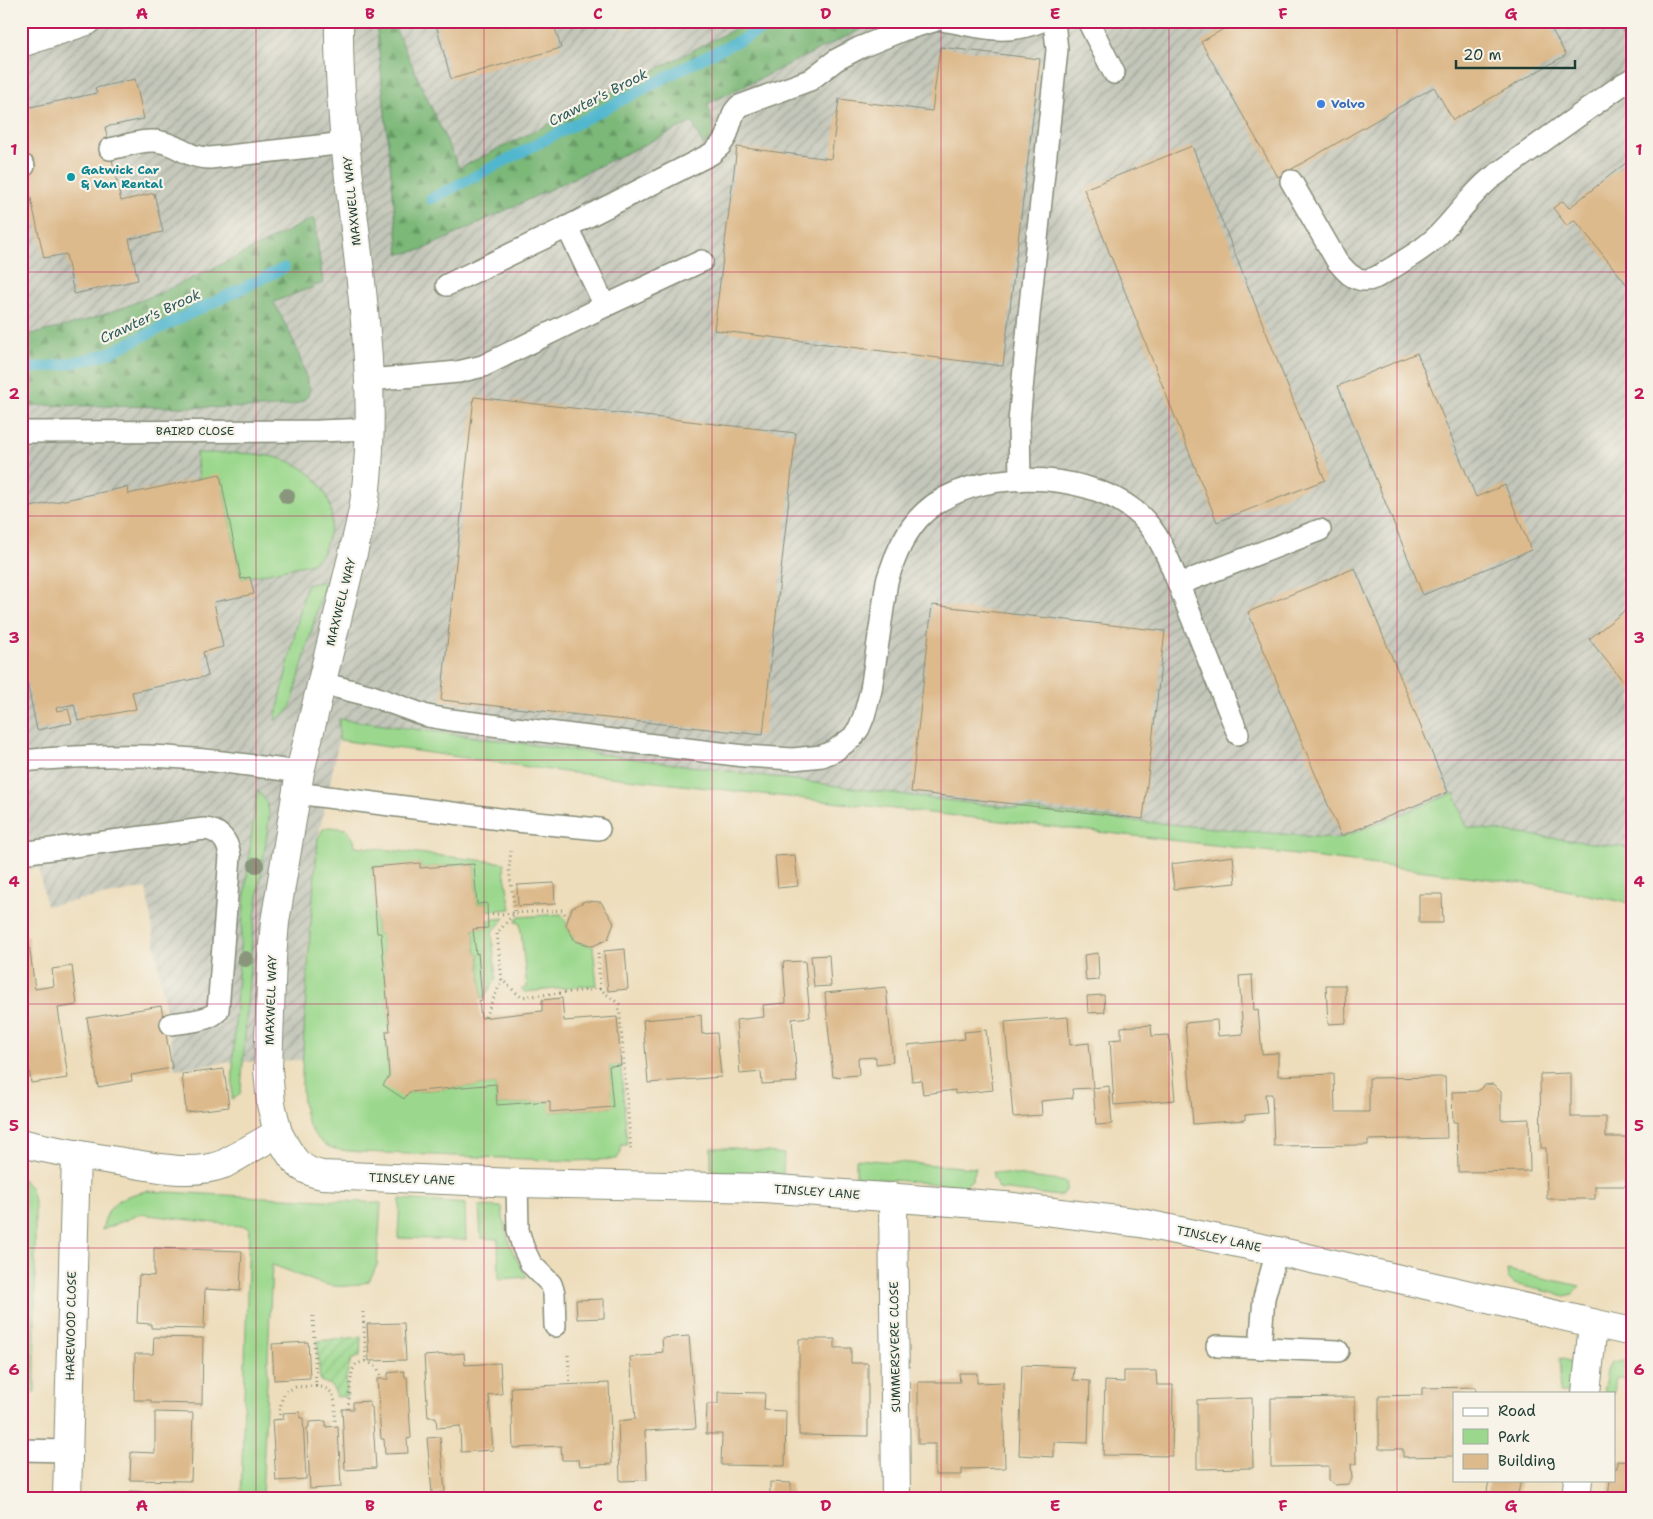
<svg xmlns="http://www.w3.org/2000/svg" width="1653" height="1519" font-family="'Shantell Sans',sans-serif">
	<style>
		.industrial { fill: url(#industrial-furrows) }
		.green { fill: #9bd88d; stroke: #5d8a60 }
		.forest { fill: url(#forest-firs); stroke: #4e7a56 }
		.garden { fill: url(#garden-furrows); stroke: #5d8a60 }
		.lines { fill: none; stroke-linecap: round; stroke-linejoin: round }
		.stream { stroke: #51b7cf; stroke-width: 11 }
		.building { fill: #ddba8c }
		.service-casing { stroke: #868d78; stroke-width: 24 }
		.minor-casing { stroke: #868d78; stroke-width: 30 }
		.path { stroke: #868d78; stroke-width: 3; stroke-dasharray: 1 4; stroke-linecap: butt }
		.service { stroke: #fff; stroke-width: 21 }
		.minor { stroke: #fff; stroke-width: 28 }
		.tree { fill: #89967b }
		.grid { fill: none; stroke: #c2185b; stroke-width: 1; stroke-opacity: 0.55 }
		.shop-dot { fill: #3f7fe0; stroke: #f7f3e8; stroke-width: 2 }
		.culture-dot { fill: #0f9aa8; stroke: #f7f3e8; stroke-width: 2 }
		.labels { text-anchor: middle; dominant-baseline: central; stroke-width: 4.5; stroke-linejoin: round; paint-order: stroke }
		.shop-label { font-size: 12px; font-weight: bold; fill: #366cbe; stroke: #f7f3e8; text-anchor: start }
		.culture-label { font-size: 12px; font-weight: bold; fill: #0d838f; stroke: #f7f3e8; text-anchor: start }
		.street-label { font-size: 12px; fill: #1f3d34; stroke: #f7f3e8 }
		.water-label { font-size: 14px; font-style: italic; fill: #2c5c5b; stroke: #f7f3e8 }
		.neatline { fill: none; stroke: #c2185b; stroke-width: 2 }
		.grid-label { font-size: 16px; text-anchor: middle; font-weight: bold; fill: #c2185b }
	</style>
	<defs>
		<pattern id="industrial-furrows" width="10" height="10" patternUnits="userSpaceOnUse" patternTransform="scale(1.25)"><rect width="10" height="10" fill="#c3c6b9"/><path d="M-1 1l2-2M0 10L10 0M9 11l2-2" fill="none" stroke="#9ea297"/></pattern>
		<pattern id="forest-firs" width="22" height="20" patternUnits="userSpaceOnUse" patternTransform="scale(1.25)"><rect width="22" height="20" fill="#7cb878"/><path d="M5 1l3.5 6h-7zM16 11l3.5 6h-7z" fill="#659763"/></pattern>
		<pattern id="garden-furrows" width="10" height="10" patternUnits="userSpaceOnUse" patternTransform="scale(1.25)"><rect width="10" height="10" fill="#9bd88d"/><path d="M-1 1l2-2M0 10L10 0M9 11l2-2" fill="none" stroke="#85ba7a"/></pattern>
	</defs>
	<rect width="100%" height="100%" fill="#f7f3e8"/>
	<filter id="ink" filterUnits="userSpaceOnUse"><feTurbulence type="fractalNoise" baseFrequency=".02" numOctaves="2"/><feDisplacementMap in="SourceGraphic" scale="10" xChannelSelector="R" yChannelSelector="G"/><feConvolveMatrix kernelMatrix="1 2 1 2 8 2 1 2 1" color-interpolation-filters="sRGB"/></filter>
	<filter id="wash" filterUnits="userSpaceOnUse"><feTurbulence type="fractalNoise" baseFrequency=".0096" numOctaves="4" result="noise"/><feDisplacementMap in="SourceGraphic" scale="20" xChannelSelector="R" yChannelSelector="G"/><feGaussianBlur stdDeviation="1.12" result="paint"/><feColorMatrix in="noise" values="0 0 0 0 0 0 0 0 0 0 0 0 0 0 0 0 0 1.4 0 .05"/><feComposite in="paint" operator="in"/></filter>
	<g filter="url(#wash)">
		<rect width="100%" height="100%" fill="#edddbb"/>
		<path class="industrial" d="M21 21H1632V904L1551 887 1523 883 1223 846 557 771 339 740 318 838 307 958 303 1060 233 1062 175 1069 146 888 46 906 39 868 21 870Z"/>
		<g class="green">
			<path d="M196 453C241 454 300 446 325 493 331 504 333 517 330 530 326 544 323 559 309 564L241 579 220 475 199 479Z"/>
			<path d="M325 581 292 703 289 710 275 721 306 585Z"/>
			<path d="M339 719 935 799 1123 820 1338 839 1454 793 1467 827 1632 848V904L1551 887 1523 883 1223 846 557 771 339 740Z"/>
			<path d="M257 790C268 802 269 805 269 821L252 937 241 1091 239 1095 232 1100C234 996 244 893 257 790Z"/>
			<path d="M329 827 347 829 354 840 355 846 505 863 504 870 511 909 487 911 486 903 477 904 474 864 420 868V864L372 867 377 933H381L390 1031 386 1032 389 1076 409 1092 496 1084 497 1105 550 1101 551 1112 612 1107 609 1066 621 1065 627 1145H621V1152L617 1159 573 1161 361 1152C339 1150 325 1151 312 1131 297 1109 303 1059 304 1033 307 967 312 903 318 838L323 829Z"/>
			<path d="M561 914 567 922 566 925 575 941 593 946 597 985 524 992 521 989 527 988 520 923 515 922 519 917Z"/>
			<path d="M505 918 492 932 496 979 482 1000 479 954H476L473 929 488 928V920Z"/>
			<path d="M711 1148H734L784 1154 783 1174 715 1172 711 1168Z"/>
			<path d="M856 1159 962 1167 976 1168 972 1180 965 1186 856 1177Z"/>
			<path d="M993 1172 1067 1182 1066 1191 1060 1196 999 1189 993 1178Z"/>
			<path d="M21 1178 31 1188 35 1206V1392L21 1393Z"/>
			<path d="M146 1191 381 1203 377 1265 369 1281C329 1296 308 1276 272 1265L262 1498H241L249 1227 140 1214 102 1230C108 1202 120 1197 146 1191Z"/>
			<path d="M400 1199 465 1204 466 1240 398 1238Z"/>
			<path d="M479 1206 502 1207C504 1235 512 1253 527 1277L499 1279 498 1239 481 1238Z"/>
			<path d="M1507 1270 1580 1286 1573 1294 1566 1296 1514 1284 1508 1278Z"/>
			<path d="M1560 1358 1569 1361 1575 1372 1573 1393H1559L1561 1371Z"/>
			<path d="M1623 1360 1632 1361V1380L1616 1379 1614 1393H1603L1607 1371 1611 1362Z"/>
		</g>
		<g class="forest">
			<path d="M376 21H392L459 168 547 125 750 21H878L707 104C712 117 721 136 703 145L692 122 422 250 399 254Z"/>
			<path d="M314 218 323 283 274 302 296 346 310 389C308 409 275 407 259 408L21 405V336C126 318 220 264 314 218Z"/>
		</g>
		<path class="garden" d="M361 1337 360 1356 351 1360 346 1378 347 1396 337 1397C334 1387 330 1384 320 1381L317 1341Z"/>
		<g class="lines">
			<g class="stream">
				<path d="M431 199 711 54 780 21"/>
				<path d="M21 369C52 367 82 363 111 352L284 268"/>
			</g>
		</g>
		<g id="blocks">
			<g class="building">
				<path d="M435 21H553L561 48 451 79Z"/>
				<path d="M623 21H650V22L626 29Z"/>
				<path d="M1237 21H1547L1566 55 1453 120 1434 87 1278 177 1201 42Z"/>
				<path d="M940 47 1040 59 1003 366 714 330 737 147 831 159 839 99 932 111Z"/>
				<path d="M135 79 144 119 105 127 121 201 154 193 163 232 129 239 138 280 74 294 66 254 44 258 21 153V109L97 93 95 88Z"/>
				<path d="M1192 146 1325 480 1217 522 1084 189Z"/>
				<path d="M1632 158V291L1575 220 1567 226 1553 208 1563 201 1569 208Z"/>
				<path d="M1417 353 1476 497 1505 485 1531 550 1423 595 1338 386Z"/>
				<path d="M474 397 796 433 763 735 441 700Z"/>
				<path d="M220 474 241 579 250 577 254 594 214 602 223 647 203 652 208 676 132 692 136 709 78 721 74 704 56 708 57 711 68 709 72 723 37 730 21 652V604L27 603 21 573V509L127 487 128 494Z"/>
				<path d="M1355 568 1448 792 1341 836 1248 612Z"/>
				<path d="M932 605 1165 631 1143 819 911 792Z"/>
				<path d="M1632 605V692L1589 639Z"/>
				<path d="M795 855 798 886 778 888 775 856Z"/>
				<path d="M1233 856 1236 883 1174 889 1171 864Z"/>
				<path d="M420 863V868L474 864 477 904 487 903 488 928 473 929 476 954 478 953 482 1000 479 1001 481 1018 542 1011V1000L562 998 564 1021 617 1017 621 1065 609 1066 613 1107 550 1112V1101L497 1105 496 1084 409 1092 404 1099 383 1085 389 1076 386 1031H390L381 933H377L372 867Z"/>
				<path d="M554 883 555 904 518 906 517 885Z"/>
				<path d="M1419 894H1442L1443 923H1419Z"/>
				<path d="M585 901 601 902 614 923 608 939 593 946 575 941 566 925 572 908Z"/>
				<path d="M28 936 35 989 54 986 52 969 72 966 77 1005 58 1008 68 1078 31 1083 23 1021H21V937Z"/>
				<path d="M625 949 628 989 608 991 604 951Z"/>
				<path d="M1098 953 1099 980 1086 981 1084 955Z"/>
				<path d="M829 955 831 986 814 987 811 956Z"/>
				<path d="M805 961 810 1017 792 1019 797 1082 762 1084 761 1072 740 1074 736 1020 764 1017 763 1005 786 1003 783 962Z"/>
				<path d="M1252 975 1254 1010 1258 1009 1262 1054 1278 1053V1076L1334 1074 1335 1112H1369V1078L1445 1077 1447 1138 1368 1140V1145L1274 1146 1272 1094H1265L1267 1113 1245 1115V1120L1193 1124 1185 1023 1217 1020 1218 1036 1243 1034 1239 976Z"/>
				<path d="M1326 985H1345L1346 1023 1328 1024Z"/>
				<path d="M886 987 893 1062 876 1064V1057L858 1058 859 1075 833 1077 825 993Z"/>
				<path d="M1104 995 1105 1012 1088 1013 1087 996Z"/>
				<path d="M161 1006 172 1068 131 1075 132 1081 98 1087 87 1018Z"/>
				<path d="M701 1015 702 1034 717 1033 721 1077 648 1083 643 1020Z"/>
				<path d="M1068 1017 1070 1045 1089 1043 1093 1088 1072 1089 1073 1098 1041 1101 1042 1115 1013 1117 1005 1022Z"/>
				<path d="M1151 1025 1152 1036 1169 1035 1175 1100 1114 1105 1110 1040 1121 1039V1027Z"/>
				<path d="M986 1030 993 1090 955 1094V1090L923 1094 921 1080 912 1081 908 1045 965 1039 964 1032Z"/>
				<path d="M224 1069 229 1107 186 1112 182 1074Z"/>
				<path d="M1571 1073V1117H1606V1137H1626V1186H1595V1199H1547L1546 1148H1541L1540 1074Z"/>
				<path d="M1493 1084 1501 1092V1120L1529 1119 1530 1171 1458 1172 1457 1122H1453L1452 1092 1478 1091 1484 1085Z"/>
				<path d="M1109 1086 1112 1124 1096 1125 1093 1088Z"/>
				<path d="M154 1248 242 1251 240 1291 205 1289 204 1329 151 1328V1324L137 1323 139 1275 154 1276Z"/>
				<path d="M604 1299V1318L577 1319 576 1300Z"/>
				<path d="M404 1323 406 1360 369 1361 367 1324Z"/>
				<path d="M689 1336 696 1428 645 1431 647 1480 620 1481 618 1421 635 1419 630 1357 655 1355V1353L663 1352 662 1338Z"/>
				<path d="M154 1337 203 1338 202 1404 151 1403V1400H134L135 1354H153Z"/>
				<path d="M799 1339H835V1348H851V1363H868V1436L799 1435Z"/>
				<path d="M308 1342 310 1378 274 1380 272 1344Z"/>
				<path d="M464 1353 465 1365 500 1363 502 1394 489 1395 493 1450 461 1452 460 1426 437 1428 436 1417H428L424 1356Z"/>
				<path d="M1022 1365 1074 1367 1073 1380 1090 1381 1088 1443 1054 1442V1457L1019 1455Z"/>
				<path d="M404 1371 405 1377H407L411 1438 407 1439 408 1453 385 1454 384 1439H381L377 1379H388V1373Z"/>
				<path d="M1124 1371H1156L1157 1385H1173L1172 1456 1103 1455 1105 1381 1124 1382Z"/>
				<path d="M959 1373H977V1383L1003 1382 1005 1468 962 1469V1475H935V1444H918V1382H960Z"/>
				<path d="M609 1383 612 1464 580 1466 579 1460H562L561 1446 513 1448 511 1387Z"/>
				<path d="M1476 1387V1393H1454V1456L1403 1457V1449H1379V1396L1422 1395V1388Z"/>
				<path d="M718 1392 765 1393 764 1410 786 1411 785 1466 721 1465 722 1434H706L707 1404H718Z"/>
				<path d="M1355 1397 1356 1464H1351L1352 1479 1348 1484 1335 1485 1329 1480V1466L1271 1467V1398Z"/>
				<path d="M1252 1398 1253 1468 1197 1469V1400Z"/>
				<path d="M370 1401V1407H372L376 1468 345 1470 342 1409H353V1402Z"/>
				<path d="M155 1412 193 1413 191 1481 130 1480 131 1452 155 1453Z"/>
				<path d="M300 1412V1418H303L306 1479 276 1481 272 1420 284 1419 283 1413Z"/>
				<path d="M326 1421V1427L338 1426 341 1487 310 1489 307 1428 309 1427V1422Z"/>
				<path d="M440 1437 445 1492 432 1493 427 1438Z"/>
				<path d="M1617 1461 1632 1462V1498H1608L1610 1480H1614V1468H1617Z"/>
				<path d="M1489 1480H1521L1517 1498H1486Z"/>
				<path d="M770 1482 791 1483V1498H770Z"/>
				<path d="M130 1491 195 1494V1498H130Z"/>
			</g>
		</g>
	</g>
	<g filter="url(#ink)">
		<use href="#blocks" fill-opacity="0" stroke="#868d78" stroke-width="1"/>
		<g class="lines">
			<defs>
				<g id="service">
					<path d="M946 21C983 27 1005 36 1042 21"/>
					<path d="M1088 21 1114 73"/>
					<path d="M1631 21 1632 23"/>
					<path d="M110 149C125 146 146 138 161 142 181 146 187 158 210 158L346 143"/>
					<path d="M21 167 24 166"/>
					<path d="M1291 181 1337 261C1345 270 1351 279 1364 280 1374 281 1383 273 1392 268 1410 257 1429 246 1443 230 1460 212 1471 195 1490 179L1623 84 1632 79"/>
					<path d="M447 285 567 227"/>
					<path d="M605 306 702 261"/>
					<path d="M369 380 458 372 483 366 605 306 567 227 711 154 720 146 726 137 734 112 739 106 810 80 836 60 859 48 903 30 934 21"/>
					<path d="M21 432 319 431 370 429"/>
					<path d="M1020 480 1019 422 1029 315 1057 50 1054 21"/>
					<path d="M1179 584 1320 530"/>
					<path d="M321 683 372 696 427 716 451 720 744 756 793 759 822 756 834 751 853 737 859 728 864 716 871 690 887 581C895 556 905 530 925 512 974 467 1084 470 1135 511 1152 524 1162 544 1170 563L1238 734"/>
					<path d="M21 761C63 757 105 755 148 756 199 758 249 765 300 772"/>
					<path d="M296 793 516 821 599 829"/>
					<path d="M21 853 204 829C220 830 228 841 230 856L218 1010C211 1021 184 1022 171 1024"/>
					<path d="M517 1183 518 1230 523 1247 531 1264 551 1284 554 1293 555 1326"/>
					<path d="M1217 1346 1338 1351"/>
					<path d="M1260 1348 1264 1298 1277 1251"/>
					<path d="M21 1450 69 1451"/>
				</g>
				<g id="minor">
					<path d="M21 43 87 21"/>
					<path d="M278 1133 271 1104 268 1069 272 957 275 922 300 772 354 549C359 529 364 509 366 489 383 333 337 178 339 21"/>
					<path d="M21 1143C53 1151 85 1156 117 1161 151 1166 190 1177 224 1164L278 1133C290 1155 296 1170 322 1175L517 1183 764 1188 1005 1206 1141 1223 1277 1251 1632 1332"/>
					<path d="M893 1197 896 1498"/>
					<path d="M1586 1393 1593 1324"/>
					<path d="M67 1498 76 1154"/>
					<path d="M1576 1498 1578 1480"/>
				</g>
			</defs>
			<use href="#service" class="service-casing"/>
			<use href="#minor" class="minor-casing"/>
			<g class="path">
				<path d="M487 915 515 913 509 869 511 851"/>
				<path d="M568 918 562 910 515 913 497 933 502 980 521 997 600 989"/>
				<path d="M598 953 600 989 619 1004 631 1150"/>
				<path d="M552 994V999"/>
				<path d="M485 1017 502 980"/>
				<path d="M313 1316 316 1386C339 1389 335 1404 335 1423"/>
				<path d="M568 1355 570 1384"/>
				<path d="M366 1361 377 1367 382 1379"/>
				<path d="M348 1409 352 1371 356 1364 366 1361 363 1312"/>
				<path d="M279 1420 281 1402 285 1392 296 1387 316 1386"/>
			</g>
			<use href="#service" class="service"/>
			<use href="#minor" class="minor"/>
		</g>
		<g class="tree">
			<circle cx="287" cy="496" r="8"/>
			<circle cx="256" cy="865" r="8"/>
			<circle cx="245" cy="959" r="8"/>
		</g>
	</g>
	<path class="grid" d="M256 21V1498M484 21V1498M712 21V1498M941 21V1498M1169 21V1498M1397 21V1498M21 272H1632M21 516H1632M21 760H1632M21 1004H1632M21 1248H1632"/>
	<circle class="shop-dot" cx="1321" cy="104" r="5"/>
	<circle class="culture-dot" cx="71" cy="177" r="5"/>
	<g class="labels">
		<g class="shop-label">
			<text x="1331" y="104">Volvo</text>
		</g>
		<g class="culture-label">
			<text x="81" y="170">Gatwick Car<tspan x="81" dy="14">&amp; Van Rental</tspan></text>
		</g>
		<g class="street-label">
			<text transform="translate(352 201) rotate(-96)">MAXWELL WAY</text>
			<text x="195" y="431">BAIRD CLOSE</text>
			<text transform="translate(341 602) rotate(-76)">MAXWELL WAY</text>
			<text transform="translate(271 1000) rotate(-88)">MAXWELL WAY</text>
			<text transform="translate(412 1179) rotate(2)">TINSLEY LANE</text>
			<text transform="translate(817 1192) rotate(4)">TINSLEY LANE</text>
			<text transform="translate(1219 1239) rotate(12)">TINSLEY LANE</text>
			<text transform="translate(71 1326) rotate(-89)">HAREWOOD CLOSE</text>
			<text transform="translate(895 1347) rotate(-91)">SUMMERSVERE CLOSE</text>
		</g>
		<g class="water-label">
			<text transform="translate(598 97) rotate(-27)">Crawter's Brook</text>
			<text transform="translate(150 316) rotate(-25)">Crawter's Brook</text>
		</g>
	</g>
	<rect width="1653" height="1519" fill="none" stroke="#f7f3e8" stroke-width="55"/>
	<rect x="1453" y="1392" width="162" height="90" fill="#f7f3e8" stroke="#a1aaa0"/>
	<rect x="1463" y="1408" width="25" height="8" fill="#ffffff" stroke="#a1aaa0"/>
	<text x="1498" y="1416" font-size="15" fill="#1f3d34">Road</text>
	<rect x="1463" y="1429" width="25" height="15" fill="#9bd88d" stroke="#a1aaa0"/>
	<text x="1498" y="1442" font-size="15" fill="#1f3d34">Park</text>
	<rect x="1463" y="1454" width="25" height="15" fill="#ddba8c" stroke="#a1aaa0"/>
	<text x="1498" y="1466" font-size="15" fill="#1f3d34">Building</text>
	<path d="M1456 60v8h119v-8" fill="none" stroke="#1f3d34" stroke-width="2.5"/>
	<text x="1463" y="60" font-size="15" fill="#1f3d34" stroke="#f7f3e8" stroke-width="4" paint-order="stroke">20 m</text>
	<rect x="28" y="28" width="1598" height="1464" class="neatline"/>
	<g class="grid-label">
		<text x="142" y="19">A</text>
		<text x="370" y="19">B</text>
		<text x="598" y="19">C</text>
		<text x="826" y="19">D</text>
		<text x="1055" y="19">E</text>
		<text x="1283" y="19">F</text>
		<text x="1511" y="19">G</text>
		<text x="14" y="155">1</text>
		<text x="1639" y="155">1</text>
		<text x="14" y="399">2</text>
		<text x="1639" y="399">2</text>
		<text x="14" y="643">3</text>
		<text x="1639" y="643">3</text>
		<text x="14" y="887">4</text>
		<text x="1639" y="887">4</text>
		<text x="14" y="1131">5</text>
		<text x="1639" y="1131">5</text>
		<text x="14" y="1375">6</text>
		<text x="1639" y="1375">6</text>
		<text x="142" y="1511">A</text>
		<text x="370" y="1511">B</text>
		<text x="598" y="1511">C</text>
		<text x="826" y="1511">D</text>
		<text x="1055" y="1511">E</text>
		<text x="1283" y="1511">F</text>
		<text x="1511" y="1511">G</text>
	</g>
</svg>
